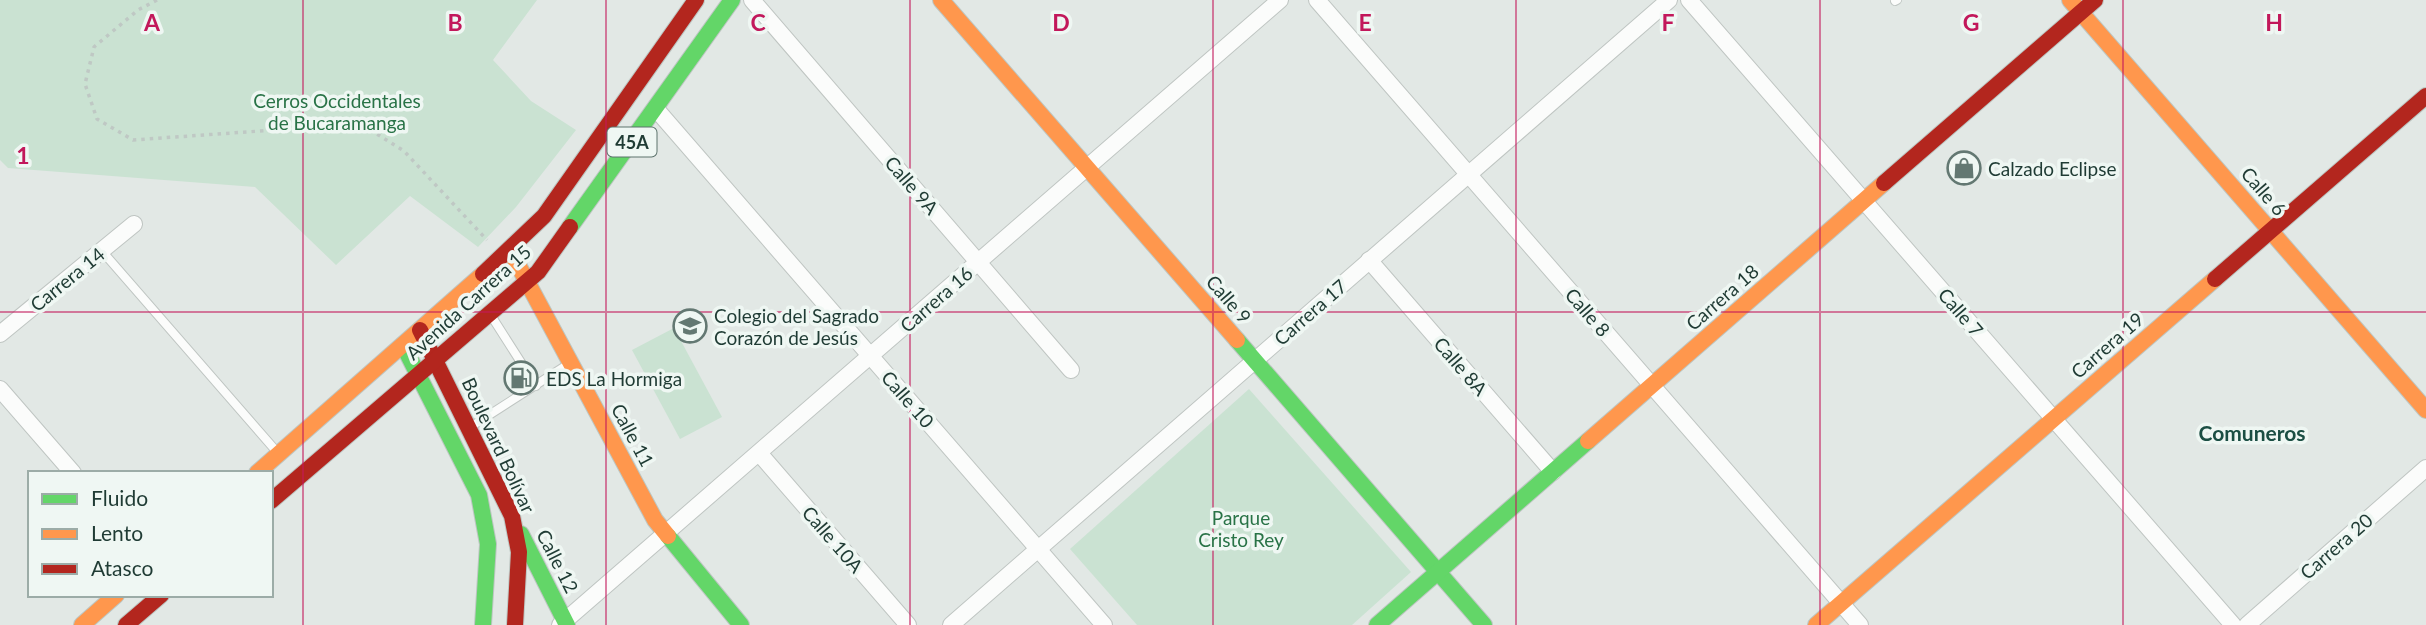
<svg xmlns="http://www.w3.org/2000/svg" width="2426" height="625" font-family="Lato,sans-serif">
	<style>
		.green { fill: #cae2d2 }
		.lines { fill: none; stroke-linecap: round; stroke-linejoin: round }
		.lane-casing { stroke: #bfc5c2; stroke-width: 10 }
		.street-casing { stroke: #bfc5c2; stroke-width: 18 }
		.fast-casing { stroke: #bdc6c2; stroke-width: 18 }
		.slow-casing { stroke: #bdc6c2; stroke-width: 18 }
		.jam-casing { stroke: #bdc6c2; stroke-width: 18 }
		.path { stroke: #bfc8c4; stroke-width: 3.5; stroke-dasharray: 3.5 5; stroke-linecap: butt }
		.lane { stroke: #fbfcfb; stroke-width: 8 }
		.street { stroke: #fbfcfb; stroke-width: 16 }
		.fast { stroke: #63d668; stroke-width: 16 }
		.slow { stroke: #ff974d; stroke-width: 16 }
		.jam { stroke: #b3261e; stroke-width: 16 }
		.grid { fill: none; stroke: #c2185b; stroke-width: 2; stroke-opacity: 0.55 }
		.labels { text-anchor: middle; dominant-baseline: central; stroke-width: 7; stroke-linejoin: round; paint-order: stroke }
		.shield { fill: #eff7f3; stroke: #5d736d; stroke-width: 2 }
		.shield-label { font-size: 18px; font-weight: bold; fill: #1f3b34 }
		.park-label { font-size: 19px; fill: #297347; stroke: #eff7f3 }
		.poi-label { font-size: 19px; fill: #1f3b34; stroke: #eff7f3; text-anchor: start }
		.street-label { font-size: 19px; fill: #1f3b34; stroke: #eff7f3 }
		.neighbourhood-label { font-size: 21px; font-weight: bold; fill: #1b4e43; stroke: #eff7f3 }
		.grid-label { font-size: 23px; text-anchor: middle; font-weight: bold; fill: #c2185b; stroke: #eff7f3; stroke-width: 7; stroke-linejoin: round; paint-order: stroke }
	</style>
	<rect width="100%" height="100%" fill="#e2e8e5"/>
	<g class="green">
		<path d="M0 0H537L493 60 531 101 576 130 516 207 478 247 410 196 336 265 255 187 8 168 0 160Z"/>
		<path d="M674 328 722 417 680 439 632 350Z"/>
		<path d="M1249 389 1411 572 1352 625H1137L1070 549Z"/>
	</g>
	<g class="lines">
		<defs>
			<g id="lane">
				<path d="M1895 1 1897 0"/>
				<path d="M102 251 277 452"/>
				<path d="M492 317 536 386"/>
				<path d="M472 426 570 363"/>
			</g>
			<g id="street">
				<path d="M752 0 1071 370"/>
				<path d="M1317 0 1860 625"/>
				<path d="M1689 0 2233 625"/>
				<path d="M656 109 1104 625"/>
				<path d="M1369 260 1553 472"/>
				<path d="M0 334 134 224"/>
				<path d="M0 389 73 473"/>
				<path d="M759 453 908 625"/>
				<path d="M560 625 1280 0"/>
				<path d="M951 625 1669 0"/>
				<path d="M2247 625 2426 468"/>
			</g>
			<g id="fast">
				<path d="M570 227 732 0"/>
				<path d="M1237 340 1484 625"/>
				<path d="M403 345 479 495 488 544 483 625"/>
				<path d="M521 534 567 625"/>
				<path d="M668 536 741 625"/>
				<path d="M1377 625 1588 441"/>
			</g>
			<g id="slow">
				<path d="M941 0 1237 340"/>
				<path d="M2070 0 2426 410"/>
				<path d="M510 250 655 520 668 536"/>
				<path d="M1588 441 1884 183"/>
				<path d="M257 473 483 274"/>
				<path d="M82 625 116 595"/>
				<path d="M1816 625 2215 279"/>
			</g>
			<g id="jam">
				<path d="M1884 183 2095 0"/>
				<path d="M483 274 544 216 696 0"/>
				<path d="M2215 279 2426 96"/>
				<path d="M420 330 512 516 519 552 515 625"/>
				<path d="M271 501 538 272 570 227"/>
				<path d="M126 625 161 595"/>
			</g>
		</defs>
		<use href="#lane" class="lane-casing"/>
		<use href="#street" class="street-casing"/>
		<use href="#fast" class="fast-casing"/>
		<use href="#slow" class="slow-casing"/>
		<use href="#jam" class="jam-casing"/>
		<path class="path" d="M157 0 138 10 94 47 85 84 97 119 133 140 331 126 369 129 404 151 487 240"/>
		<use href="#lane" class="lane"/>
		<use href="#street" class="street"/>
		<use href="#fast" class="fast"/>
		<use href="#slow" class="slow"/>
		<use href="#jam" class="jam"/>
	</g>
	<path class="grid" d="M303 0V625M606 0V625M910 0V625M1213 0V625M1516 0V625M1820 0V625M2123 0V625M0 312H2426"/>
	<defs>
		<symbol id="shop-ring" viewBox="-11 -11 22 22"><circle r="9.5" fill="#eff7f3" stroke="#637872" stroke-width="1.5"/><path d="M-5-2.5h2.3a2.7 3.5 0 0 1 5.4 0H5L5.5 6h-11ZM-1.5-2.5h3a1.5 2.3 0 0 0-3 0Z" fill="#637872"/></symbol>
		<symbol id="school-ring" viewBox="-11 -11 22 22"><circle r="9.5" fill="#eff7f3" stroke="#637872" stroke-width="1.5"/><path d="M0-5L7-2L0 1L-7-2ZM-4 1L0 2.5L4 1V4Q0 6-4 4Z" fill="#637872"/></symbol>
		<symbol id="fuel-ring" viewBox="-11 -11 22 22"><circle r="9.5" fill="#eff7f3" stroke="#637872" stroke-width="1.5"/><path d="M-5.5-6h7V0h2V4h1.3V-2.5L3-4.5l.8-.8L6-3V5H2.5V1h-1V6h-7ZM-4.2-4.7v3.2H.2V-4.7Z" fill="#637872"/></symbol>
	</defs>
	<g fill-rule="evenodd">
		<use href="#shop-ring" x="1945" y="149" width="38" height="38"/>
		<use href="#school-ring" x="671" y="307" width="38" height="38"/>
		<use href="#fuel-ring" x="502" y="359" width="38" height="38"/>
	</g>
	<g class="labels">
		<rect class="shield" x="607.5" y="127.5" width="49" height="29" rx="5"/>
		<g class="shield-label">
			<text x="632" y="142">45A</text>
		</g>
		<g class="park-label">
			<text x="337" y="100">Cerros Occidentales<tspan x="337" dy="22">de Bucaramanga</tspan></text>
			<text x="1241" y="517">Parque<tspan x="1241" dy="22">Cristo Rey</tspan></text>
		</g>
		<g class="poi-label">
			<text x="1988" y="168">Calzado Eclipse</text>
			<text x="714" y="315">Colegio del Sagrado<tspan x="714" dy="22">Corazón de Jesús</tspan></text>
			<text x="546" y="378">EDS La Hormiga</text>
		</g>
		<g class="street-label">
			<text transform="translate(912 185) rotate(49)">Calle 9A</text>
			<text transform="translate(2264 191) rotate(49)">Calle 6</text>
			<text transform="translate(67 279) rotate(-39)">Carrera 14</text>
			<text transform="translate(1722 297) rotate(-41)">Carrera 18</text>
			<text transform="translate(936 299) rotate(-41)">Carrera 16</text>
			<text transform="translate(1229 299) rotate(49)">Calle 9</text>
			<text transform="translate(468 302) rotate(-42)">Avenida Carrera 15</text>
			<text transform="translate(1310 312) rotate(-41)">Carrera 17</text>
			<text transform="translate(1588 312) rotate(49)">Calle 8</text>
			<text transform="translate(1961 312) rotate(49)">Calle 7</text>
			<text transform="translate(2107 345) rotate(-41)">Carrera 19</text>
			<text transform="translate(1461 366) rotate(49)">Calle 8A</text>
			<text transform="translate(908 399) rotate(49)">Calle 10</text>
			<text transform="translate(633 435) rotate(62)">Calle 11</text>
			<text transform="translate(499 445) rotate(65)">Boulevard Bolívar</text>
			<text transform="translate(833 539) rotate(49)">Calle 10A</text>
			<text transform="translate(2336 546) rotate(-41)">Carrera 20</text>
			<text transform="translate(558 561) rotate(63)">Calle 12</text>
		</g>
		<g class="neighbourhood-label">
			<text x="2252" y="432">Comuneros</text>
		</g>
	</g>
	<g class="grid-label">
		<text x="152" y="31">A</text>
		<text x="455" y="31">B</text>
		<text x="758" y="31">C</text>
		<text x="1061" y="31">D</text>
		<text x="1365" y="31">E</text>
		<text x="1668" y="31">F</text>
		<text x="1971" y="31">G</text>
		<text x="2274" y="31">H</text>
		<text x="23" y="164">1</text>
	</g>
	<rect x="28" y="471" width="245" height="126" fill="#eff7f3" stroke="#9caca7" stroke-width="2"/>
	<rect x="42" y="494" width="35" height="10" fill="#63d668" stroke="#9caca7" stroke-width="2"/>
	<text x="91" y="506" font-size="21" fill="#1f3b34">Fluido</text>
	<rect x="42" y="529" width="35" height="10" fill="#ff974d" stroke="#9caca7" stroke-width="2"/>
	<text x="91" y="541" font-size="21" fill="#1f3b34">Lento</text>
	<rect x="42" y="564" width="35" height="10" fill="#b3261e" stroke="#9caca7" stroke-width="2"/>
	<text x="91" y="576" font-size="21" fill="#1f3b34">Atasco</text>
</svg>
